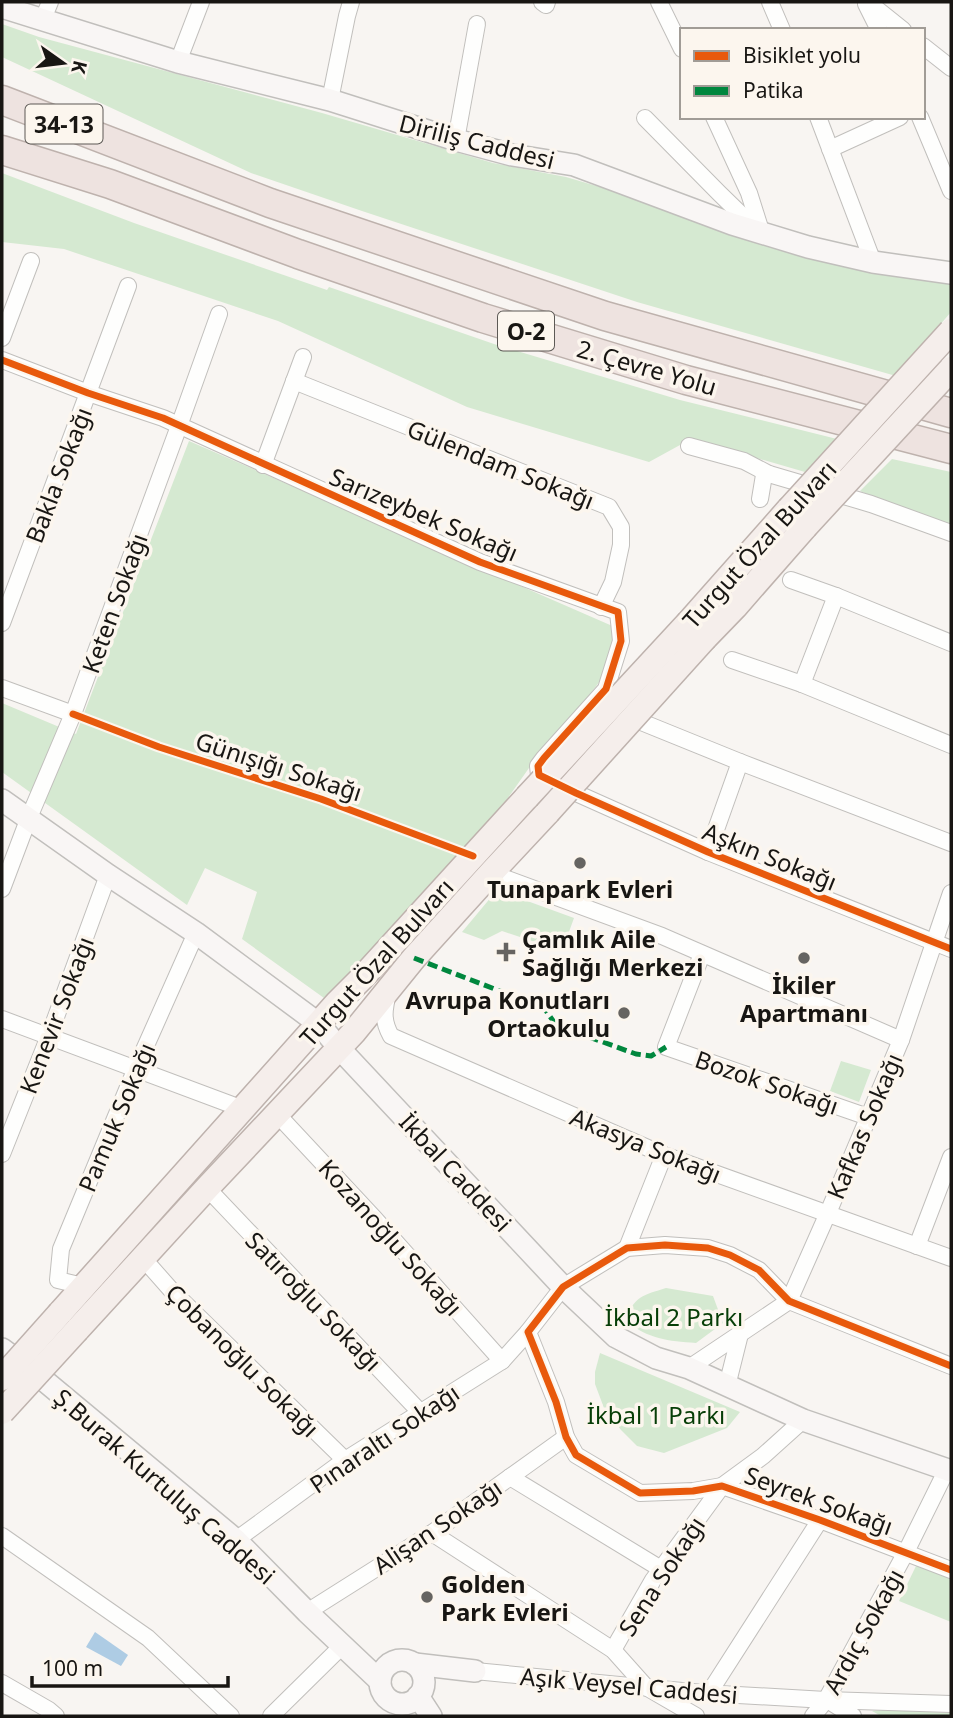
<svg xmlns="http://www.w3.org/2000/svg" width="953" height="1718" font-family="'Noto Sans',sans-serif">
	<style>
		.green { fill: #d5e9d1 }
		.water { fill: #aecce4 }
		.lines { fill: none; stroke-linecap: round; stroke-linejoin: round }
		.street-casing { stroke: #c1bfbc; stroke-width: 18 }
		.secondary-casing { stroke: #c1bfbc; stroke-width: 24 }
		.primary-casing { stroke: #beb2ad; stroke-width: 27 }
		.highway-casing { stroke: #beb2ad; stroke-width: 31 }
		.street { stroke: #fefefd; stroke-width: 16 }
		.secondary { stroke: #f9f6f5; stroke-width: 21 }
		.primary { stroke: #f5eeeb; stroke-width: 24 }
		.highway { stroke: #eee3e0; stroke-width: 28 }
		.primary-bridge-casing { stroke: #beb2ad; stroke-width: 27; stroke-linecap: butt }
		.primary-bridge { stroke: #f5eeeb; stroke-width: 24 }
		.quiet { stroke: #00873e; stroke-width: 5; stroke-dasharray: 10 5; stroke-linecap: butt }
		.cycleway-casing { stroke: #fcf6ee; stroke-width: 11 }
		.cycleway { stroke: #e8590c; stroke-width: 7 }
		.poi-dot { fill: #666461; stroke: #fcf6ee; stroke-width: 2.5 }
		.labels { text-anchor: middle; dominant-baseline: central; stroke-width: 7; stroke-linejoin: round; paint-order: stroke }
		.shield { fill: #fcf6ee; stroke: #5c5955; stroke-width: 2 }
		.shield-label { font-size: 23px; font-weight: bold; fill: #181613 }
		.street-label { font-size: 24px; fill: #181613; stroke: #fcf6ee }
		.poi-label { font-size: 24px; font-weight: bold; fill: #181613; stroke: #fcf6ee }
		.park-label { font-size: 24px; fill: #073e07; stroke: #fcf6ee }
	</style>
	<rect width="100%" height="100%" fill="#f8f5f2"/>
	<g class="green">
		<path d="M2 24 39 37 322 113 493 163 566 177 763 235 951 280V312L896 376 637 302 362 211 251 173 2 57Z"/>
		<path d="M2 173 134 223 327 290 329 287 494 344 680 400 837 439 805 472 691 439 649 462 467 407 278 321 64 249 2 242Z"/>
		<path d="M189 441 617 628 607 672 570 720 529 768 458 869 324 998 242 939 257 892 205 868 187 905 2 772V703L76 734Z"/>
		<path d="M892 459 951 472V530L860 491Z"/>
		<path d="M497 890 574 918 566 940 544 932 539 936 535 942 502 931 484 940 462 932Z"/>
		<path d="M841 1061 871 1070 859 1102 830 1091Z"/>
		<path d="M666 1288 713 1296 723 1323 696 1343C668 1341 648 1339 626 1321 633 1296 644 1295 666 1288Z"/>
		<path d="M600 1353 740 1412 727 1428 664 1453 637 1446 621 1430 604 1408 595 1384V1372Z"/>
		<path d="M916 1566 951 1578V1622L899 1601Z"/>
		<path d="M883 1710 951 1713V1716H881L872 1711Z"/>
	</g>
	<path class="water" d="M95 1632 128 1655 121 1666 86 1647Z"/>
	<g class="lines">
		<defs>
			<g id="street">
				<path d="M542 2 546 5 547 2"/>
				<path d="M659 2 682 49"/>
				<path d="M770 2 782 30"/>
				<path d="M868 2 903 30"/>
				<path d="M866 4 879 30"/>
				<path d="M43 19 50 2"/>
				<path d="M923 46 951 68"/>
				<path d="M178 62 201 2"/>
				<path d="M330 100 347 16 351 2"/>
				<path d="M714 117 749 193 761 231"/>
				<path d="M818 117 873 262"/>
				<path d="M920 117 951 191"/>
				<path d="M645 118 719 193 759 232"/>
				<path d="M456 140 477 24"/>
				<path d="M830 149 900 117"/>
				<path d="M2 338 31 261"/>
				<path d="M2 360 88 393 163 418 480 562 618 612 621 641 606 689 544 758 538 766 539 775 576 793 708 852 951 949"/>
				<path d="M294 381 609 507 621 527V545L613 582 601 607"/>
				<path d="M689 446 744 461 769 474 871 504 951 533"/>
				<path d="M263 465 303 357"/>
				<path d="M760 499 764 475 769 474"/>
				<path d="M791 580 836 596 951 643"/>
				<path d="M2 623 128 286"/>
				<path d="M732 660 802 684 951 745"/>
				<path d="M802 684 836 596"/>
				<path d="M2 688 73 714"/>
				<path d="M624 715 740 762 951 843"/>
				<path d="M708 852 740 762"/>
				<path d="M491 873 662 936 901 1040"/>
				<path d="M2 889 28 820 73 714 179 426 219 314"/>
				<path d="M702 954 666 1047 868 1117"/>
				<path d="M388 993C384 1010 382 1020 391 1036L664 1155 951 1258"/>
				<path d="M2 1019 243 1109"/>
				<path d="M277 1114 374 1218 502 1361"/>
				<path d="M2 1154 49 1036 108 875"/>
				<path d="M207 1188 421 1413"/>
				<path d="M917 1246 951 1157"/>
				<path d="M627 1248 664 1155"/>
				<path d="M142 1257 172 1291 345 1460"/>
				<path d="M83 1286 58 1280 61 1249 136 1068 196 933"/>
				<path d="M951 1366 789 1301 759 1270 730 1255 708 1248 665 1245 627 1248 563 1287 528 1332 556 1402 566 1437 576 1455 640 1493 693 1491 722 1486 820 1520 951 1570"/>
				<path d="M689 1368 789 1301 828 1213 901 1040 951 893"/>
				<path d="M727 1386 740 1334"/>
				<path d="M510 1477 661 1569"/>
				<path d="M432 1533 613 1650 646 1687 696 1716"/>
				<path d="M2 1536 148 1638 231 1716"/>
				<path d="M236 1540 345 1460 502 1361 528 1332"/>
				<path d="M307 1612 432 1533 566 1437"/>
				<path d="M613 1650 653 1580 722 1486 763 1456 803 1420"/>
				<path d="M475 1671 703 1693 826 1700 951 1704"/>
				<path d="M2 1683 49 1710 56 1716"/>
				<path d="M709 1693 820 1520"/>
				<path d="M829 1701 853 1716"/>
				<path d="M271 1716 343 1645"/>
				<path d="M813 1716 826 1700 906 1552 947 1469"/>
			</g>
			<g id="secondary">
				<path d="M2 7 178 62 330 100 456 140 512 155 574 165 732 224 808 247 873 262 951 273"/>
				<path d="M2 800 108 875 196 933 319 1024 339 1048 563 1287 616 1337 656 1358 689 1368 803 1420 951 1471"/>
				<path d="M2 1349 40 1377 236 1540 307 1612 380 1681"/>
				<circle cx="402" cy="1682" r="22"/>
				<path d="M415 1664 475 1671"/>
				<path d="M418 1696 431 1716"/>
			</g>
			<g id="primary">
				<path d="M689 622 789 509"/>
				<path d="M705 638 735 607 805 527"/>
				<path d="M60 1313 337 1003 361 979 527 797"/>
				<path d="M77 1330 207 1188 354 1032 414 958 491 873 548 812"/>
			</g>
			<g id="highway">
				<path d="M2 100 270 203 605 316 951 413"/>
				<path d="M2 150 110 184 298 254 483 318 686 380 951 449"/>
			</g>
		</defs>
		<use href="#street" class="street-casing"/>
		<use href="#secondary" class="secondary-casing"/>
		<use href="#primary" class="primary-casing"/>
		<use href="#highway" class="highway-casing"/>
		<use href="#street" class="street"/>
		<use href="#secondary" class="secondary"/>
		<use href="#primary" class="primary"/>
		<use href="#highway" class="highway"/>
		<defs>
			<g id="primary-bridge">
				<path d="M789 509 951 331"/>
				<path d="M805 527 951 369"/>
				<path d="M527 797 689 622"/>
				<path d="M548 812 705 638"/>
				<path d="M2 1378 60 1313"/>
				<path d="M2 1412 77 1330"/>
			</g>
		</defs>
		<use href="#primary-bridge" class="primary-bridge-casing"/>
		<use href="#primary-bridge" class="primary-bridge"/>
		<path class="quiet" d="M414 958 544 1008 556 1025 636 1054 651 1056 666 1047"/>
		<defs>
			<g id="cycleway">
				<path d="M2 360 88 393 163 418 480 562 618 612 621 641 606 689 544 758 538 766 539 775 576 793 708 852 951 949"/>
				<path d="M73 714 159 747 321 799 473 856"/>
				<path d="M951 1366 789 1301 759 1270 730 1255 708 1248 665 1245 627 1248 563 1287 528 1332 556 1402 566 1437 576 1455 640 1493 693 1491 722 1486 820 1520 951 1570"/>
			</g>
		</defs>
		<use href="#cycleway" class="cycleway-casing"/>
		<use href="#cycleway" class="cycleway"/>
	</g>
	<g class="poi-dot">
		<circle cx="580" cy="863" r="7"/>
		<path d="M502.5 941.5h7v7h7v7h-7v7h-7v-7h-7v-7h7z"/>
		<circle cx="804" cy="958" r="7"/>
		<circle cx="624" cy="1013" r="7"/>
		<circle cx="427" cy="1597" r="7"/>
	</g>
	<g class="labels">
		<g class="shield">
			<rect x="25.5" y="104.5" width="77" height="39" rx="5"/>
			<rect x="498" y="311.5" width="56" height="39" rx="5"/>
		</g>
		<g class="shield-label">
			<text x="64" y="124">34-13</text>
			<text x="526" y="331">O-2</text>
		</g>
		<g class="street-label">
			<text transform="translate(477 141) rotate(14)">Diriliş Caddesi</text>
			<text transform="translate(647 367) rotate(16)">2. Çevre Yolu</text>
			<text transform="translate(501 464) rotate(22)">Gülendam Sokağı</text>
			<text transform="translate(58 475) rotate(-69)">Bakla Sokağı</text>
			<text transform="translate(424 514) rotate(23)">Sarızeybek Sokağı</text>
			<text transform="translate(759 544) rotate(-48)">Turgut Özal Bulvarı</text>
			<text transform="translate(114 603) rotate(-70)">Keten Sokağı</text>
			<text transform="translate(279 766) rotate(18)">Günışığı Sokağı</text>
			<text transform="translate(770 856) rotate(22)">Aşkın Sokağı</text>
			<text transform="translate(376 962) rotate(-48)">Turgut Özal Bulvarı</text>
			<text transform="translate(56 1015) rotate(-69)">Kenevir Sokağı</text>
			<text transform="translate(767 1082) rotate(19)">Bozok Sokağı</text>
			<text transform="translate(116 1117) rotate(-67)">Pamuk Sokağı</text>
			<text transform="translate(864 1126) rotate(-67)">Kafkas Sokağı</text>
			<text transform="translate(646 1145) rotate(22)">Akasya Sokağı</text>
			<text transform="translate(456 1172) rotate(47)">İkbal Caddesi</text>
			<text transform="translate(391 1237) rotate(48)">Kozanoğlu Sokağı</text>
			<text transform="translate(314 1301) rotate(46)">Satıroğlu Sokağı</text>
			<text transform="translate(243 1360) rotate(45)">Çobanoğlu Sokağı</text>
			<text transform="translate(384 1438) rotate(-34)">Pınaraltı Sokağı</text>
			<text transform="translate(165 1486) rotate(41)">Ş.Burak Kurtuluş Caddesi</text>
			<text transform="translate(819 1500) rotate(20)">Seyrek Sokağı</text>
			<text transform="translate(437 1526) rotate(-34)">Alişan Sokağı</text>
			<text transform="translate(661 1576) rotate(-57)">Sena Sokağı</text>
			<text transform="translate(863 1631) rotate(-61)">Ardıç Sokağı</text>
			<text transform="translate(629 1685) rotate(5)">Aşık Veysel Caddesi</text>
		</g>
		<g class="poi-label">
			<text x="580" y="888">Tunapark Evleri</text>
			<text x="522" y="938" text-anchor="start">Çamlık Aile<tspan x="522" dy="28">Sağlığı Merkezi</tspan></text>
			<text x="804" y="984">İkiler<tspan x="804" dy="28">Apartmanı</tspan></text>
			<text x="610" y="999" text-anchor="end">Avrupa Konutları<tspan x="610" dy="28">Ortaokulu</tspan></text>
			<text x="441" y="1583" text-anchor="start">Golden<tspan x="441" dy="28">Park Evleri</tspan></text>
		</g>
		<g class="park-label">
			<text x="674" y="1316">İkbal 2 Parkı</text>
			<text x="656" y="1414">İkbal 1 Parkı</text>
		</g>
	</g>
	<rect width="953" height="1718" fill="none" stroke="#181613" stroke-width="7"/>
	<rect x="680" y="28" width="245" height="91" fill="#fcf6ee" stroke="#a19c96" stroke-width="2"/>
	<rect x="694" y="51" width="35" height="10" fill="#e8590c" stroke="#a19c96" stroke-width="2"/>
	<text x="743" y="63" font-size="21" fill="#181613">Bisiklet yolu</text>
	<rect x="694" y="86" width="35" height="10" fill="#00873e" stroke="#a19c96" stroke-width="2"/>
	<text x="743" y="98" font-size="21" fill="#181613">Patika</text>
	<g transform="translate(63 63) rotate(104)" stroke="#fcf6ee" stroke-width="5" paint-order="stroke">
	<path d="M0-5L12 26L0 18L-12 26Z" fill="#181613"/>
	<text y="-10" font-size="19" font-weight="bold" text-anchor="middle" fill="#181613">K</text>
	</g>
	<path d="M32 1676v10h196v-10" fill="none" stroke="#181613" stroke-width="3.5"/>
	<text x="42" y="1676" font-size="21" fill="#181613" stroke="#fcf6ee" stroke-width="5" paint-order="stroke">100 m</text>
</svg>
